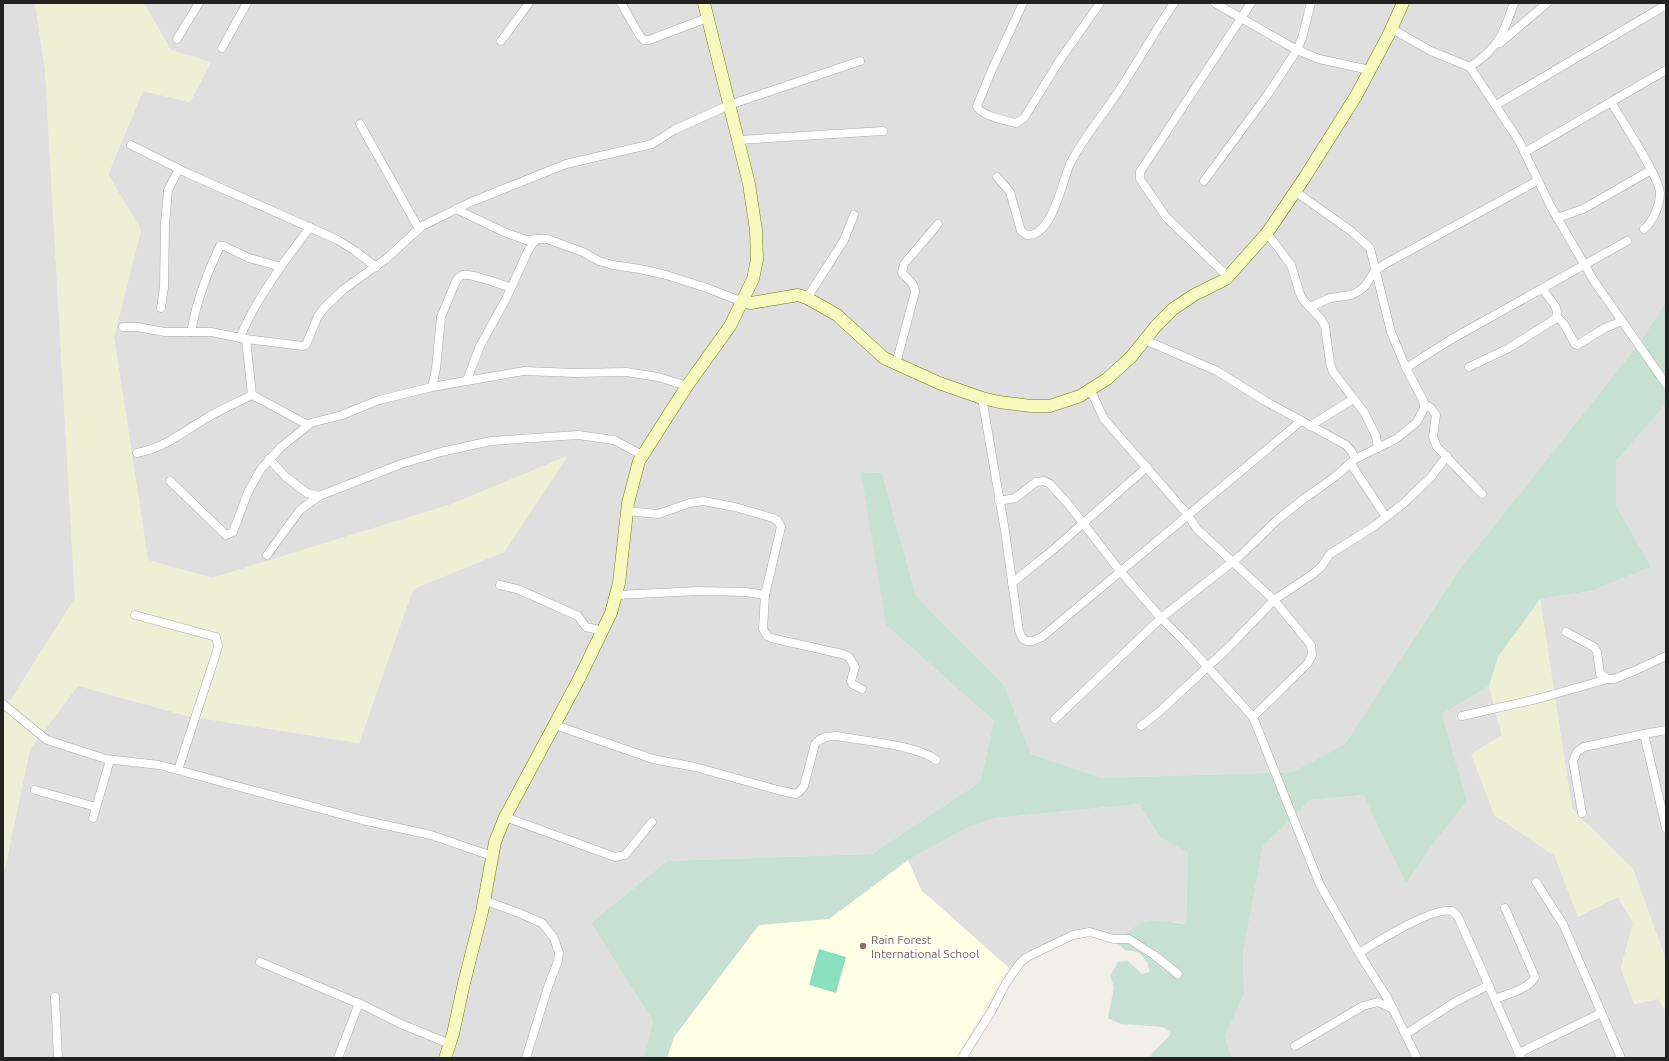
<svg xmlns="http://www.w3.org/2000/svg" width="1669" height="1061" font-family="Ubuntu,sans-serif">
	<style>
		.residential { fill: #e0dfdf }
		.education { fill: #ffffe5 }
		.farmland { fill: #eef0d5 }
		.wetland { fill: #c6e0d4 }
		.pitch { fill: #88e0be }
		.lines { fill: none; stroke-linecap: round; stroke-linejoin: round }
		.street-casing { stroke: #a9a9a9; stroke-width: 9 }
		.secondary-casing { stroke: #707d05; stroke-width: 13 }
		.street { stroke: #fff; stroke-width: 8 }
		.secondary { stroke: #f7fabf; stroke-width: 12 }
		.education-dot { fill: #8d6e63; stroke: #fff; stroke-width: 1.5 }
		.labels { text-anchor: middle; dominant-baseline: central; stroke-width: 3; stroke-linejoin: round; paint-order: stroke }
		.education-label { font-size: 12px; fill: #785e54; stroke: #fff; text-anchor: start }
	</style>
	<rect width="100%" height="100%" fill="#f2efe9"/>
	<g class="residential">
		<path d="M3 3H35L45 70 75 598 3 712Z"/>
		<path d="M144 3H1666V302L1641 341 1459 570 1345 744 1293 772 1101 778 1031 754 1004 685 916 596 882 473 862 472 886 625 994 721 980 782 872 854 667 861 591 923 653 1021 644 1058H3V877L30 749 78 685 187 716 359 743 413 589 504 552 567 456 452 504 212 578 148 560 114 337 141 230 108 175 143 91 190 102 211 63 171 50Z"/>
		<path d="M1664 406 1666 407V960L1633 869 1572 809 1540 599 1591 591 1651 567 1616 505V461Z"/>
		<path d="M1489 686 1502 735 1494 815 1555 856 1578 917 1618 897 1633 923 1621 968 1634 1004 1658 999 1666 1011V1058H1232L1225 1036 1244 994 1243 953 1263 846 1310 800 1363 795 1406 884 1433 844 1467 801 1442 714Z"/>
		<path d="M1139 804 1160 837 1188 853 1186 924 1177 922H1145L1120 939 1090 932 1027 957 1013 972 921 890 908 860 966 828 996 818Z"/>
	</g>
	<path class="education" d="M908 860 921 890 1008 967 956 1058H667L674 1037 759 925 829 919Z"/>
	<g class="farmland">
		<path d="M35 3H144L171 50 211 62 190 102 143 91 108 174 141 230 114 337 148 560 212 578 452 504 568 456 504 552 413 589 359 743 187 716 78 686 30 749 3 877V712L75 598 45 70Z"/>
		<path d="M1540 599 1572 809 1633 869 1666 960V1011L1658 999 1634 1004 1621 968 1633 923 1618 897 1578 917 1555 856 1494 815 1471 754 1502 735 1489 686 1498 657Z"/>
	</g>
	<path class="wetland" d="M1666 302V407L1664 406 1616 461V505L1651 567 1591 591 1540 599 1498 657 1489 686 1442 714 1467 801 1433 844 1406 884 1363 795 1310 800 1263 846 1243 953 1244 994 1225 1036 1232 1058H1150C1155 1047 1165 1043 1171 1033L1163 1027 1121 1024 1108 1018 1114 987 1110 976 1118 962 1128 961 1142 974 1150 972 1147 962 1138 952 1125 950 1113 939C1126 938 1133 925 1146 922 1158 919 1174 923 1186 924L1188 853 1160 837 1139 804 996 818 966 828 908 860 829 919 759 925 674 1037 667 1058H644L653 1021 591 923 667 861 872 854 980 782 994 721 886 625 861 472 882 473 916 596 1004 685 1031 754 1101 778 1293 772 1345 744 1459 570 1641 341Z"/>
	<path class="pitch" d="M819 949 846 957 836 993 809 985Z"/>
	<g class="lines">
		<defs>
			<g id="street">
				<path d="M621 3 640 36 644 40H649L707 18"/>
				<path d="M1023 3 991 72 977 106C979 115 1006 121 1016 123L1024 118 1060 60 1100 3"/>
				<path d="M1215 3 1297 50 1319 59 1370 70"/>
				<path d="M1392 29 1431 51 1470 67 1519 141 1551 207 1594 281 1622 321 1605 328 1577 345 1575 344 1564 324 1557 317"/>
				<path d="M177 39 199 3"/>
				<path d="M501 41 529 3"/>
				<path d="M1500 43 1547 3"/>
				<path d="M222 48 247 3"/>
				<path d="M1470 67C1499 47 1503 35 1514 3"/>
				<path d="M1611 102C1621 119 1660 178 1660 193 1660 205 1653 222 1644 229"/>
				<path d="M1496 105 1666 5"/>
				<path d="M360 124 419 229"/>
				<path d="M738 140 883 131"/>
				<path d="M131 145 187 173 338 240 355 251 376 267"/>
				<path d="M1525 152 1666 70"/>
				<path d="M997 177 1010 192 1021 231 1027 235C1052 237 1062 182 1070 164 1082 140 1099 120 1114 98 1135 67 1153 34 1174 3"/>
				<path d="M1204 181 1268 94 1297 50 1302 38 1311 3"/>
				<path d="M456 209 504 232 526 240 538 239"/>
				<path d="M1557 218 1583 209 1651 170"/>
				<path d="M1267 233 1291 265 1300 294 1303 300 1321 319 1325 326 1330 363 1333 372 1364 412 1376 436 1378 448"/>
				<path d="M1229 276 1221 270 1166 217 1140 179V172L1251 3"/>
				<path d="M807 298 844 240 854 215"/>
				<path d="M1310 307 1330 298 1351 295 1359 291 1365 286 1375 271 1385 264 1537 181"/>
				<path d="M161 308 164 287 165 224 168 190 179 169"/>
				<path d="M1622 321 1666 384"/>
				<path d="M123 327H137L165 332H211L246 339 303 346 306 345 318 316 324 308 344 289 386 259 422 226 471 202 566 164 652 144 674 130 729 105 860 61"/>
				<path d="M191 332C196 303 207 273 220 246H224L249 258 281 267"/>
				<path d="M240 338C250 312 267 287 282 265 291 252 301 240 310 227"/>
				<path d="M246 339 252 395 308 425"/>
				<path d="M1145 340 1217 371 1265 401 1346 445 1352 452 1355 459"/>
				<path d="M896 364 915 292C915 283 907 279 902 273L904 264 938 224"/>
				<path d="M1469 367 1509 348 1555 319C1562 308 1548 299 1543 289"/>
				<path d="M1406 368 1450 340 1627 241"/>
				<path d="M467 380 480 346 506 299 526 255 532 244 538 239H547L583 252 599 261 613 265 640 269 666 275 707 288 743 302"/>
				<path d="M432 387 436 369 441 317 456 281C458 279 460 275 463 275 470 273 503 285 511 288"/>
				<path d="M1090 389 1104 419 1188 515 1197 529 1274 600 1311 645 1312 655 1308 663 1253 717"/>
				<path d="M982 398 1005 531 1019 631 1023 639C1030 644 1035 640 1042 637L1301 421"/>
				<path d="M1424 404 1431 408 1436 415 1433 437 1437 447 1482 494"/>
				<path d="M1310 426 1353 399"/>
				<path d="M137 453C166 447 181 433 205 419 220 410 236 403 252 395"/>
				<path d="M269 459 286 477 307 493 319 496"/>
				<path d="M1351 464 1386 517"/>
				<path d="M170 481 226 535 233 532 248 492 261 469 281 447 311 423 342 415 379 400 432 387 524 371 575 373 626 372 658 377 687 386"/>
				<path d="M999 501 1015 498 1036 482 1044 481 1050 484 1069 505 1120 571 1161 618 1185 642 1253 717 1320 885 1359 953 1388 999 1417 1058"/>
				<path d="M627 511 658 514 690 503 703 501 735 507 773 518 778 521 781 527 765 595 763 629 767 636 771 638 842 654 849 657 855 667 851 681 852 684 862 689"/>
				<path d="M267 555 300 510 319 496 401 464 441 452 491 441 578 435 614 440 642 455"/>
				<path d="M1012 583 1054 549 1147 467"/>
				<path d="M500 585 517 589 531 595 578 616 586 627 603 631"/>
				<path d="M617 595 698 591 746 592 765 595"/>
				<path d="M135 615 216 637 218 646 215 657 178 770"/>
				<path d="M1566 632 1594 647 1597 652 1600 674 1608 679H1614L1634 671 1666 656"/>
				<path d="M3 704 47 740 106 759 159 765 362 820 431 835 492 856"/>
				<path d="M1462 716 1537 699 1608 679"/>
				<path d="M1055 719 1161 618 1240 556 1277 520 1305 498 1336 476 1355 459 1396 439 1417 422 1424 408 1423 400 1406 368 1391 332 1370 248 1351 231 1296 192"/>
				<path d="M555 725 653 759 695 767 778 790 796 794 799 792 804 786 815 744C821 737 828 736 837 736 863 741 917 745 936 760"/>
				<path d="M1141 726 1159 712 1229 647 1274 600 1313 574 1321 567 1330 554 1373 527 1404 503 1431 477 1447 456"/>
				<path d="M1666 730 1644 734 1666 828"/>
				<path d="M35 790 96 807"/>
				<path d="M1582 813 1573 761 1577 752 1584 747 1644 734"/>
				<path d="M505 817 615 857 625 855 652 822"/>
				<path d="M93 818 110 760"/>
				<path d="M1536 882 1563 924 1621 1058"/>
				<path d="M484 900 519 913 542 923 554 938 559 953 558 961 548 987 526 1058"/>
				<path d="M1359 953C1375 943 1433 907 1451 911 1455 912 1457 915 1459 919L1521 1058"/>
				<path d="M260 962 367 1007 401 1024 450 1044"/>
				<path d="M55 997 58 1058"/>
				<path d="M1495 999C1507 994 1529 989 1535 977L1505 908"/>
				<path d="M1406 1034 1455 1002 1489 985"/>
				<path d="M1295 1046 1363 1006 1378 1002 1393 1009"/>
				<path d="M1519 1053 1601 1013"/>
				<path d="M338 1058 359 1003"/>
				<path d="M962 1058 991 1012 1006 983 1020 963 1027 957 1073 935 1090 932 1113 939H1129L1154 955 1178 974"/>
			</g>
			<g id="secondary">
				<path d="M743 302 751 303 798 295 807 298 837 315 884 358 939 383 982 398 999 402 1031 406H1050L1080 396 1107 379 1131 357 1156 326 1173 309 1194 295 1226 279 1267 233 1305 177 1356 96 1388 36 1403 3"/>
				<path d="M445 1058 453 1034 464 983 482 912 495 842 505 817 579 679 611 613 619 583 628 503 639 461 687 386 730 326 753 279 757 260 756 230 749 184 704 3"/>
			</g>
		</defs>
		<use href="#street" class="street-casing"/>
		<use href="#secondary" class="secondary-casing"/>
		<use href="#street" class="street"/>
		<use href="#secondary" class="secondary"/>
	</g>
	<circle class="education-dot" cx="863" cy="946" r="4"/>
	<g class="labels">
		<g class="education-label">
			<text x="871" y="939">Rain Forest<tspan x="871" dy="14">International School</tspan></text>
		</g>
	</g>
	<rect width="1669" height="1061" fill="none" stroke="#222222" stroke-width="8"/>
</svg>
